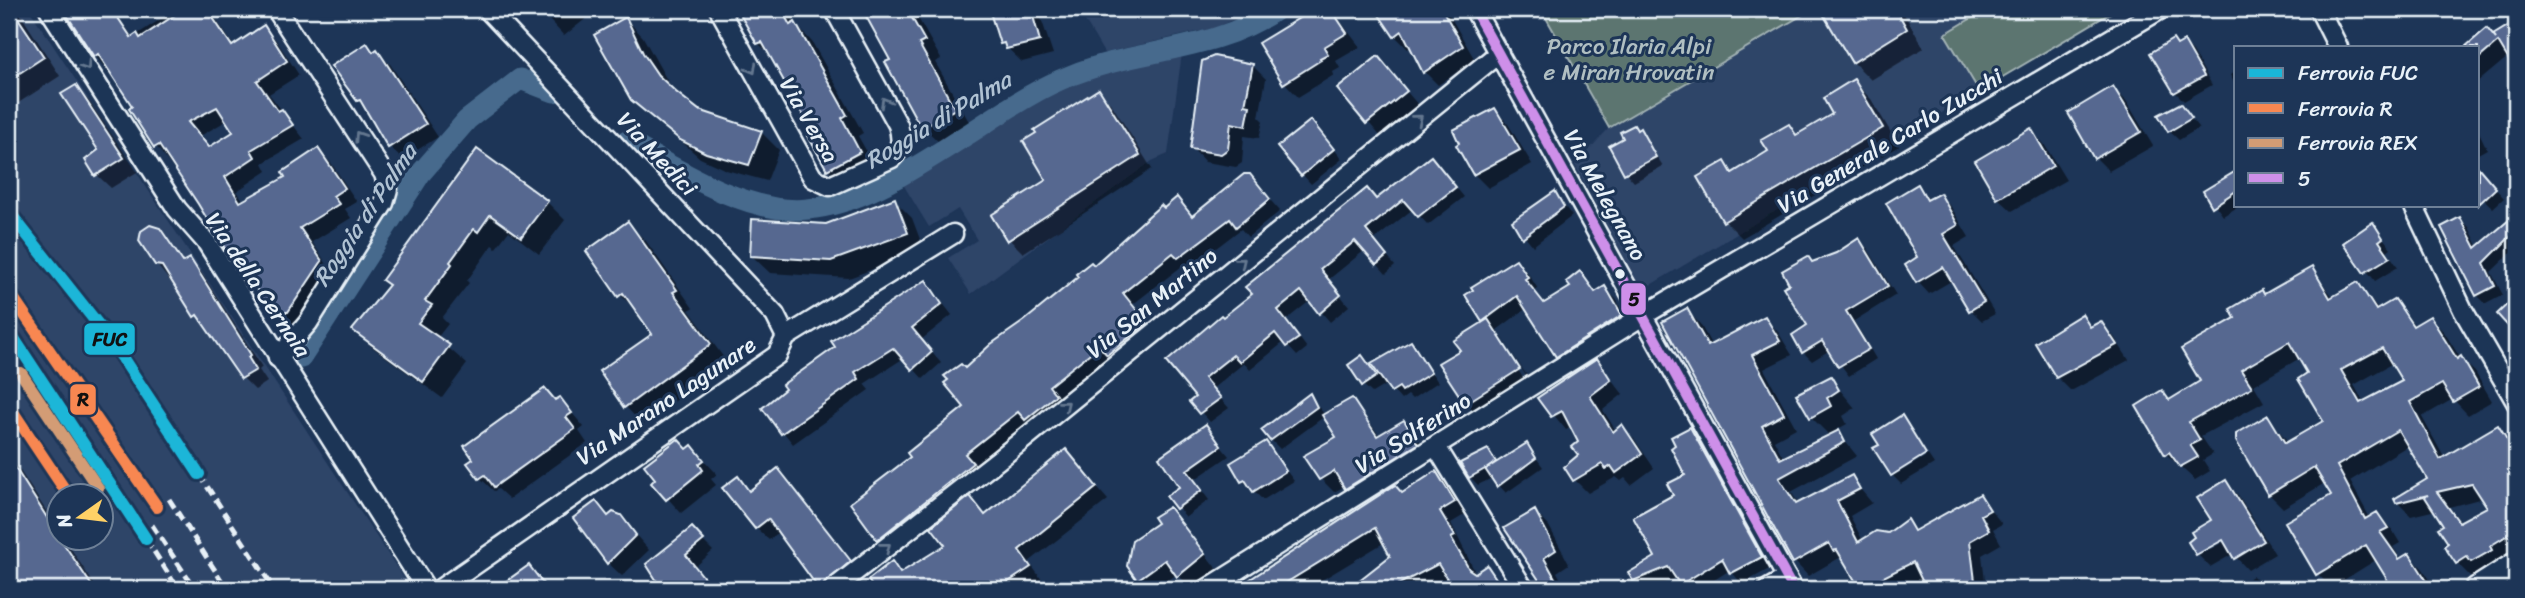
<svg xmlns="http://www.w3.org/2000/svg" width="2525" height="598" font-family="Sriracha,sans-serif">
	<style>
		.built { fill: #2e4468; fill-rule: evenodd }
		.green { fill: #5b7470; stroke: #a2b2b4; stroke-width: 2 }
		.shadow { fill: #0007; fill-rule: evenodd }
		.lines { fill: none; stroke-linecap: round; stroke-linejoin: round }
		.canal { stroke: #476b8d; stroke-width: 21 }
		.building { fill: #566890; stroke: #e8f1f8; stroke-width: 2; fill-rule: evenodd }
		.minor-casing { stroke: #e8f1f8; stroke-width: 23 }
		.tertiary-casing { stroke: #e8f1f8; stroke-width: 28 }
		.minor { stroke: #1d3557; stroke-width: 18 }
		.tertiary { stroke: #1d3557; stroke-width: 23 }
		.rail { stroke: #e8f1f8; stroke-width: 5; stroke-dasharray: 10 5; stroke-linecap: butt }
		.bus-1-casing { stroke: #1d3557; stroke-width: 16 }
		.bus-1 { stroke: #ce8fe9; stroke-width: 10 }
		.rail-1-casing { stroke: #1d3557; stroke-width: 18 }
		.rail-2-casing { stroke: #1d3557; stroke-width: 18 }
		.rail-3-casing { stroke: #1d3557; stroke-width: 18 }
		.rail-1 { stroke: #1ab6d8; stroke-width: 12 }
		.rail-2 { stroke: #f88751; stroke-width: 12 }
		.rail-3 { stroke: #d39c74; stroke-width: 12 }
		.oneway { stroke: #64778f }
		.bus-dot { fill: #e8f1f8; stroke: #1d3557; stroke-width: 2.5 }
		.labels { text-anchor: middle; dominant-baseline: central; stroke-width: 6; stroke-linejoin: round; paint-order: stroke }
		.park-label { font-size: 23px; fill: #b0bfc2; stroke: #1d3557 }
		.street-label { font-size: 23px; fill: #e8f1f8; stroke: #1d3557 }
		.water-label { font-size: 24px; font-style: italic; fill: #b0c2d3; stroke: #1d3557 }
		.line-badge { stroke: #1d3557; stroke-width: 2.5 }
		.pale-badge-label { font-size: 19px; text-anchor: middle; font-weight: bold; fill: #111 }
	</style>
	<rect width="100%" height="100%" fill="#1d3557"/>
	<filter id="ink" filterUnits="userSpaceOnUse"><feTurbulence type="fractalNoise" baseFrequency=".0143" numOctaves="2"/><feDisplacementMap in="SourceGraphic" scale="14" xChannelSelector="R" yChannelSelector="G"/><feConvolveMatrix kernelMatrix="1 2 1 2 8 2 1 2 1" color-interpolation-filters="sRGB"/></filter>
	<g filter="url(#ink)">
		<g class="built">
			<path d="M9 9H29L411 589H9ZM60 496H102V538H60Z"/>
			<path d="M1078 9H1257L1214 28 1104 53Z"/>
			<path d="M1810 9H1987L1945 34 1979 91 1642 290 1575 165 1609 128Z"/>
			<path d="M1182 53 1168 154 1152 161 971 294 948 258 977 240 958 209 929 227 901 181 1026 102 1075 80Z"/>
		</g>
		<g class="green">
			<path d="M1541 9H1810L1811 10 1609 128Z"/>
			<path d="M1987 9H2117L1979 91 1945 34Z"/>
		</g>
		<g class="shadow">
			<path d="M9 9H17L60 76 9 109Z"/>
			<path d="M69 9H112L133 37 164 17 159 9H209L234 46 263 27 276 40 299 75 269 94 304 139 263 163 267 171 237 191 244 202 288 177 318 150 331 163 357 202 345 209 351 218 312 242 334 275 301 325 286 324 260 291 245 279 200 203 156 146 135 107 95 55 66 11ZM228 120 236 132 210 148 200 136Z"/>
			<path d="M539 9H598L564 36Z"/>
			<path d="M743 9 788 11 797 26 812 42 863 133 858 136 877 170 846 187 828 169 816 134 774 59 758 43 740 10Z"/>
			<path d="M862 9H913L941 59 935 62 972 127 941 144 923 127 893 60Z"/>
			<path d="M991 9H1038L1053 54 1022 62 1002 43Z"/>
			<path d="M1149 9H1170L1157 17Z"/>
			<path d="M1317 9H1331L1360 47 1336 61 1340 68 1333 72 1334 75 1298 97 1285 83 1260 43Z"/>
			<path d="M1377 9H1446L1475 60 1438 85 1425 72 1411 46 1408 49 1395 36Z"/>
			<path d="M1822 9H1901L1924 48 1871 80 1853 62Z"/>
			<path d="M626 19 643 37 673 91 699 111 761 132 779 150 767 181 726 170 700 158 632 98 597 36Z"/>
			<path d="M2516 23V69L2509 56 2478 82V47H2468L2487 30 2494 37Z"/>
			<path d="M2184 43 2193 52 2212 85 2184 101 2175 92 2178 47Z"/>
			<path d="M367 45 390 64 438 137 403 159 390 147 369 112 358 100Z"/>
			<path d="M1378 58 1419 106 1381 137 1340 89Z"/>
			<path d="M1252 65 1266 79 1259 117 1263 121 1259 138 1244 136 1242 163 1236 167 1205 162 1192 148Z"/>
			<path d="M2236 71V86L2230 75Z"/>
			<path d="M1853 81 1871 99 1899 146 1742 238 1725 221 1724 163 1735 174 1770 152 1788 126 1798 136 1834 115Z"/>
			<path d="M76 87 89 101 137 172 111 188 97 175 101 151Z"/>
			<path d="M2113 88 2127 102 2153 146 2109 171 2096 158Z"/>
			<path d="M1098 91 1112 105 1152 169 1023 253 1009 239 1049 181Z"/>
			<path d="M2181 106 2199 128 2179 140 2169 131Z"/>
			<path d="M1495 110 1508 124 1532 164 1488 188 1474 174 1459 145Z"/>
			<path d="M2478 130 2487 149 2478 154Z"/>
			<path d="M1320 131 1342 159 1311 184 1302 174Z"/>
			<path d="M1640 131 1663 166 1634 182 1626 173Z"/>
			<path d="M2031 131 2044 144 2066 180 2012 211 1998 198Z"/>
			<path d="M477 151 547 202 565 220 539 254 509 231 496 248 492 245 467 281 469 283 442 318 448 324 437 338 467 364 442 398 372 347 354 329 391 285Z"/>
			<path d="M1440 168 1464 197 1428 225 1413 209 1374 240 1395 266 1386 274 1365 250 1328 280 1349 306 1330 322 1311 300 1286 320 1307 348 1297 356 1284 342 1250 370 1244 363 1212 389 1229 408 1210 422 1192 402 1198 397 1223 319 1377 200Z"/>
			<path d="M2236 173V205H2241L2223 216 2206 192Z"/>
			<path d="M2483 175 2504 198 2493 208 2478 194V180Z"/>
			<path d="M1249 176 1280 211 1248 237 1241 229 1190 268 1186 263 1132 305 1157 335 1120 365 1111 356 1059 399 1066 407 1038 430 1030 422 975 466 982 475 890 550 878 539 912 457 966 407 965 370 1177 200 1193 218Z"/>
			<path d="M1918 187 1930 200 1939 195 1951 207 1969 237 1954 246 1995 314 1982 321 1971 310 1953 280 1929 294 1918 282Z"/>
			<path d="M1555 193 1572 216 1533 246 1514 222Z"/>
			<path d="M894 200 912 218 924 250 849 278 770 273 752 256Z"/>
			<path d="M2514 218 2516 248 2491 272 2503 295 2486 304 2477 295 2460 219 2469 227 2479 248Z"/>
			<path d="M628 224 646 241 693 308 689 310 727 362 643 425 626 407 601 372 654 334 639 312 620 295Z"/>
			<path d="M2372 224 2391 248 2387 251 2398 267 2375 281 2345 243Z"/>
			<path d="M159 229 185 263 189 260 201 272 262 367 259 370 267 382 255 390 243 378 208 328 156 264Z"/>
			<path d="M1859 240 1868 249 1896 295 1854 321 1876 359 1849 376 1830 350 1812 361 1803 352 1809 326 1837 254Z"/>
			<path d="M1516 261 1527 272 1538 289 1534 291 1545 304 1573 287 1580 273 1597 293 1605 288 1616 299 1632 327 1569 367 1558 355 1527 308 1497 330 1531 382 1478 415 1466 403 1463 351 1486 323 1484 320ZM1495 332H1499L1526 376 1523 378Z"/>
			<path d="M2312 270 2334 298 2357 284 2379 310 2395 301 2416 327 2430 318 2444 332 2461 359 2475 372 2492 401 2468 415 2453 399 2422 417 2445 459 2498 427 2516 447V552L2486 575 2481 571 2471 577 2457 563 2446 525 2436 510 2411 516 2397 502 2429 480 2409 445 2350 481 2370 518 2377 514 2391 528 2400 543 2393 547 2401 559 2409 555 2423 569 2436 589H2392L2376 560 2331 588 2317 573 2333 496 2325 483 2283 508 2269 494 2268 417 2289 443 2326 422 2309 374 2300 358 2254 385 2264 402 2201 436 2213 454 2203 460 2210 471 2195 480 2166 454 2162 392 2171 401 2203 382 2238 318 2265 296ZM2393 363 2404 381 2364 403 2354 385ZM2483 498 2489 508 2461 522 2449 507Z"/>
			<path d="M926 282 952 315 921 340 941 363 923 379 904 358 864 384 869 390 793 444 764 408Z"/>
			<path d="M1686 310 1700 324 1712 346 1765 318 1778 332 1792 355 1764 369 1796 428 1774 440 1784 459 1830 436 1811 417 1830 378 1855 408 1843 416 1847 424 1836 430 1857 456 1791 492 1799 504 1851 478 1872 503 1850 516 1863 541 1888 535 1907 522 1916 531 1980 496 2002 524 1993 529 2001 544 1982 555 1986 589H1844L1858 582 1841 557 1808 576 1795 562Z"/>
			<path d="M2082 317 2092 327 2101 323 2114 337 2129 360 2071 391 2057 377Z"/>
			<path d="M1411 343 1438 382 1412 399 1408 395 1401 400 1387 384 1372 393 1363 385 1362 357 1378 376Z"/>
			<path d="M1596 360 1623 394 1603 410 1616 431 1622 427 1635 440 1654 468 1631 485 1625 478 1621 481 1616 477 1588 493 1575 480 1580 443 1572 427 1566 430 1540 398Z"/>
			<path d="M1309 396 1325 415 1352 401 1380 436 1404 423 1417 436 1429 457 1359 501 1345 486 1334 492 1321 479 1338 438 1325 416 1280 449 1271 440Z"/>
			<path d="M560 399 584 427 579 431 587 443 509 499 498 489 494 491 480 478Z"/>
			<path d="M1901 418 1926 452 1892 473Z"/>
			<path d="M1205 427 1229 456 1194 480 1209 500 1186 517 1177 507 1181 487 1161 458Z"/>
			<path d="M1689 429 1700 439 1771 568 1742 584 1730 570 1700 589H1686L1677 578 1648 589H1633L1640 586 1634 580 1658 558 1676 495 1688 476Z"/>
			<path d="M1266 443 1294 481 1263 500 1243 481 1233 464Z"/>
			<path d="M1527 445 1543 467 1506 493 1492 478 1478 485 1470 477 1488 451 1498 463Z"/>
			<path d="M692 447 717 474 711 479 716 485 681 513 654 483Z"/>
			<path d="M1066 452 1108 500 1029 562 1042 580 1028 589H876L870 580 891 563 902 574 947 545 970 499 986 516Z"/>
			<path d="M9 454 60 532V538H64L97 589H9Z"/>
			<path d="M1928 455 1934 464 1901 484 1893 476Z"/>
			<path d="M778 471 862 574 845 589H820L779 532 769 540 756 528 737 478 751 492Z"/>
			<path d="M1436 473 1451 488 1466 514 1451 523 1476 574 1486 567 1505 589H1456L1448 577 1424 589H1364L1360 583 1392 556 1385 542 1307 589H1237L1395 487 1402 494Z"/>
			<path d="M2225 482 2238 495 2275 554 2248 570 2233 554 2210 567 2197 554 2213 521ZM2230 534 2232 537 2205 552V548Z"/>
			<path d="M596 503 610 517H620L649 550 622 576 608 563Z"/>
			<path d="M1169 509 1217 569 1192 589 1177 574 1156 589H1149L1138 579 1159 523Z"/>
			<path d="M1535 512 1549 526 1569 564 1557 572 1566 589H1547L1537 573Z"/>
			<path d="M692 530 713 551 695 567 714 589H664L648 564Z"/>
			<path d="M2253 576 2266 589H2231Z"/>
		</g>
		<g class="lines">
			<g class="canal">
				<path d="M627 141C676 169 750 216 808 209 867 203 921 163 970 133 1003 112 1035 89 1072 75 1140 48 1215 52 1277 9"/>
				<path d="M301 358 421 173 467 120 520 79 554 92"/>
			</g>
		</g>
		<g class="building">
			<path d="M9 9H12L44 57 9 80Z"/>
			<path d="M63 9H112L131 37 137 33 140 38 184 9H207L232 46 264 25 287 61 257 81 278 111 282 109 293 125 251 150 255 157 225 177 240 202 285 177 282 172 318 148 345 188 333 196 339 204 300 228 322 261 288 312H271L249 277 244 280 198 204 159 145 154 148 129 109 132 106 98 54 94 57ZM217 107 233 132 209 147 188 122Z"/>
			<path d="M737 9H781L790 25 795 22 847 115 842 118 860 152 827 170 808 136 813 133 762 42 757 44Z"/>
			<path d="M862 9H907L925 41 919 44 955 109 921 128 885 62 890 60Z"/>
			<path d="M989 9H1031L1040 41 1006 49 1004 43 1000 44Z"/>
			<path d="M1314 9H1331L1347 33 1324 47 1328 54 1320 58 1321 60 1283 84 1258 43Z"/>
			<path d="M1375 9H1442L1463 46 1423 73 1402 31 1394 37Z"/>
			<path d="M1820 9H1896L1907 29 1852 63Z"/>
			<path d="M626 17 643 53 658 75 676 92 699 110 762 131 749 165 706 153 680 140 631 100 594 35Z"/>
			<path d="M2516 21V72L2498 42 2478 59V47H2465L2487 28 2496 39 2493 35Z"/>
			<path d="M2173 39 2177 45 2184 41 2204 76 2174 93 2150 53Z"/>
			<path d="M367 43 373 52 377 49 426 124 388 148 360 100 357 101 331 66Z"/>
			<path d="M1214 56 1253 64 1245 105 1250 106 1246 126 1231 123 1228 149 1221 154 1190 149 1202 61Z"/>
			<path d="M1378 56 1407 91 1366 124 1337 89Z"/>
			<path d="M1854 79 1883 128 1723 222 1697 177 1725 161 1732 173 1768 151 1761 140 1789 124 1796 135 1832 114 1823 98Z"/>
			<path d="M76 85 124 158 95 176 85 160 98 150 61 94Z"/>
			<path d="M2113 86 2141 132 2094 159 2068 113Z"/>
			<path d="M1099 89 1140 155 1007 241 991 215 1046 180 1023 141 1036 133 1034 130Z"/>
			<path d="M2181 103 2192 118 2168 132 2158 115Z"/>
			<path d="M1495 108 1520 150 1473 175 1456 145 1459 143 1453 130Z"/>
			<path d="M1311 120 1334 149 1301 176 1277 147Z"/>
			<path d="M1634 125 1637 130 1640 128 1656 157 1624 174 1609 146 1623 138 1620 132Z"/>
			<path d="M2031 128 2053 166 1997 199 1975 161Z"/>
			<path d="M477 149 548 201 521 237 490 215 478 232 474 229 450 262 452 264 425 301 432 305 418 323 450 345 423 382 352 330 389 285 382 280Z"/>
			<path d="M1431 156 1456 187 1418 217 1403 200 1366 230 1387 256 1376 265 1355 241 1320 269 1341 295 1319 314 1301 291 1278 310 1299 338 1286 347 1275 333 1240 362 1233 355 1204 378 1221 398 1199 414 1189 402 1195 397 1166 362 1221 315 1223 317 1252 294 1245 287 1367 188 1376 199Z"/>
			<path d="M2478 167 2496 188 2478 205Z"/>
			<path d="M2236 171V191L2212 207 2203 191Z"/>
			<path d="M1244 174H1250L1270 199 1236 227 1230 219 1178 258 1173 253 1123 293 1147 323 1107 355 1099 346 1049 386 1056 395 1025 420 1018 412 965 454 973 463 877 540 850 503 910 457 907 453 964 407 944 383 948 380 944 376 961 364 965 368 991 344 1024 321 1078 277 1076 274 1091 262 1094 265 1161 205 1164 208 1177 197 1192 216Z"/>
			<path d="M1918 184 1927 200 1940 193 1958 225 1943 234 1984 302 1969 311 1943 267 1916 283 1905 265 1917 257 1886 203Z"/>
			<path d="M1555 191 1564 207 1522 238 1512 221Z"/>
			<path d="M895 198 908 233 831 261 750 256 752 219 826 224Z"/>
			<path d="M2460 217 2476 248 2509 220 2516 228V231L2484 263 2495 286 2476 296 2441 227Z"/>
			<path d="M628 221 677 290 673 292 711 344 624 408 599 371 652 334 623 293 618 297 586 251Z"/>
			<path d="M2373 222 2383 238 2379 241 2390 257 2364 273 2343 243Z"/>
			<path d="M150 225 160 228 183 262 190 258 251 355 248 357 256 370 241 379 197 315 194 317 162 266 155 265 139 241 141 231Z"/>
			<path d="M1859 238 1888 286 1846 311 1869 349 1838 367 1822 341 1802 353 1792 335 1807 325 1783 287 1789 284 1782 271 1808 256 1812 262 1836 253Z"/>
			<path d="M1516 259 1528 277 1525 279 1544 303 1570 287 1566 282 1580 271 1595 292 1605 286 1622 315 1556 357 1517 296 1482 322 1465 295 1473 290 1471 287Z"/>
			<path d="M2312 267 2330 298 2358 282 2376 310 2395 299 2413 326 2430 316 2457 359 2461 356 2479 387 2453 402 2442 384 2410 402 2440 459 2498 425 2516 454V530L2490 546 2492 550 2471 562 2467 557 2456 564 2444 546 2448 543 2438 528 2443 525 2425 497 2428 495 2396 503 2394 499 2427 479 2398 430 2337 466 2365 519 2377 512 2388 528 2380 532 2399 559 2409 553 2432 589H2393L2366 545 2316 575 2285 522 2331 495 2314 467 2268 495 2236 441V434L2268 415 2285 443 2323 421 2298 379 2307 373 2289 342 2241 370 2252 387 2189 422 2200 440 2190 445 2198 457 2180 467 2169 452 2165 455 2136 406 2162 390 2169 400 2200 381 2181 349 2235 318 2230 309 2262 290 2264 294ZM2382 348 2402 381 2360 403 2341 370ZM2472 484 2487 507 2459 522 2437 492Z"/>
			<path d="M926 280 942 304 912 328 932 352 912 370 893 348 855 372 859 379 781 434 762 408 785 389 782 385 835 347 831 341Z"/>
			<path d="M2516 296V335L2497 314Z"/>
			<path d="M1687 308 1708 346 1765 316 1780 341 1752 355 1784 414 1762 426 1780 459 1839 430 1845 442 1779 478 1796 504 1852 475 1860 489 1837 501 1858 542 1876 531 1888 533 1907 519 1914 531 1980 494 1990 510 1981 515 1989 530 1970 541 1976 589H1926L1913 562 1860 589 1837 550 1833 551 1829 543 1793 563 1662 322Z"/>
			<path d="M2082 314 2090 327 2101 321 2117 345 2056 378 2035 343Z"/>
			<path d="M1488 319 1520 369 1465 404 1438 363 1460 350 1453 341Z"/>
			<path d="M1411 341 1431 373 1402 391 1399 387 1391 392 1371 364Z"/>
			<path d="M1362 355 1377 376 1362 386 1348 365Z"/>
			<path d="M1597 358 1611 380 1590 396 1613 432 1622 424 1642 454 1616 473 1611 466 1606 469 1602 464 1573 481 1564 467 1578 455 1572 447 1578 442 1562 411 1551 417 1537 398Z"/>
			<path d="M1831 376 1839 390 1827 398 1831 406 1810 418 1796 394Z"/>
			<path d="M545 388 555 400 560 397 572 413 566 417 575 429 494 487 485 475 479 479 467 463 473 459 464 446Z"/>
			<path d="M1310 393 1317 407 1270 441 1261 430Z"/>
			<path d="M1352 398 1377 436 1404 420 1418 444 1345 489 1334 471 1319 480 1303 456 1336 437 1322 415Z"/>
			<path d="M1902 415 1926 454 1891 476 1873 448 1879 445 1872 434Z"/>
			<path d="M1206 424 1221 446 1187 470 1202 490 1176 509 1166 496 1179 487 1159 457Z"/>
			<path d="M1690 427 1762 557 1730 574 1722 559 1680 585 1668 567 1633 581 1628 573 1655 557 1633 517 1673 495 1667 484 1685 475 1671 448 1675 445 1671 437Z"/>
			<path d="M678 439 687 449 692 445 704 460 699 464 703 470 666 500 651 483 655 479 644 465Z"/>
			<path d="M1266 441 1286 471 1253 492 1245 480 1241 482 1230 463Z"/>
			<path d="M1527 443 1536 458 1497 487 1485 469 1469 478 1460 463 1488 449 1496 462 1486 469Z"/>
			<path d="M1066 449 1097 487 1019 550 1031 567 998 589H874L868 580 892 561 900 573 945 545 931 527 970 496 985 515Z"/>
			<path d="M9 458 60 538 94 589H9Z"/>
			<path d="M778 468 851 561 819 589 768 519 755 529 722 488 738 476 749 491Z"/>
			<path d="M1436 471 1455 502 1440 511 1455 536 1451 538 1469 569 1475 573 1487 565 1503 589H1449L1452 587 1438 564 1399 584 1403 589H1348L1390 556 1375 528 1276 589H1235L1395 485 1402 493Z"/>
			<path d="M2226 480 2264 541 2234 559 2223 540 2196 555 2188 542 2194 537 2191 532 2211 520 2197 498Z"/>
			<path d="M596 501 608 516 613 512 621 515 636 535 607 564 573 518Z"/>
			<path d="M1169 507 1205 554 1177 577 1165 560 1137 580 1127 566 1132 540 1157 523 1153 517Z"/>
			<path d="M1535 510 1556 550 1544 558 1561 589H1545L1504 528Z"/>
			<path d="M692 527 704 540 686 555 713 589H662L646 564Z"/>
			<path d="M529 565 547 589H495Z"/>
		</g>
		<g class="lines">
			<defs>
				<g id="minor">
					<path d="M49 9 177 209 207 243 426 589"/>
					<path d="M276 9 384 174 388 189 384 203 308 323 278 358"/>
					<path d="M487 9 775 315 786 337"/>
					<path d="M719 9 813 178 830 186 892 158C902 149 902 138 898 125L834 9"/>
					<path d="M1474 9 1793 589"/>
					<path d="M2319 9 2338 47"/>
					<path d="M2413 205 2463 310 2516 402"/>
					<path d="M1437 448 1524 589"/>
					<path d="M440 589 777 355 786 337 953 234"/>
					<path d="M833 589 998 460 1499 53"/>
					<path d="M1207 589 1644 315 2161 9"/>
					<path d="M1768 589 1787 578"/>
				</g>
				<path id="tertiary" d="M2477 589 2516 564"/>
			</defs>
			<use href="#minor" class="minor-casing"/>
			<use href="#tertiary" class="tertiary-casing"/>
			<use href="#minor" class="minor"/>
			<use href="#tertiary" class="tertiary"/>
			<g class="rail">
				<path d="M199 474 274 589"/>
				<path d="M169 499 227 589"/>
				<path d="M152 525 195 589"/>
				<path d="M146 539 178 589"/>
			</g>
			<defs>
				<path id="bus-1" d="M1474 9 1793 589"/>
			</defs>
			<use href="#bus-1" class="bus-1-casing"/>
			<use href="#bus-1" class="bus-1"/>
			<defs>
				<g id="rail-1">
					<path d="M9 212 112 342 199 474"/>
					<path d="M9 331 146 539"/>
				</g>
				<g id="rail-2">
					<path d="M9 292 157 507"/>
					<path d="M9 406 69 496"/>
				</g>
				<path id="rail-3" d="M21 373 98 488"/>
			</defs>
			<use href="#rail-1" class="rail-1-casing"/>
			<use href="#rail-2" class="rail-2-casing"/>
			<use href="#rail-3" class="rail-3-casing"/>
			<use href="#rail-1" class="rail-1"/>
			<use href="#rail-2" class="rail-2"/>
			<use href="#rail-3" class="rail-3"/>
		</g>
		<defs><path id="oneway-chevron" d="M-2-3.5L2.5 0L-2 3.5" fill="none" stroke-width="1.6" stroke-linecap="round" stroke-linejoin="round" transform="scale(1.75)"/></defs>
		<g class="oneway">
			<use href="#oneway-chevron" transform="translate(86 66) rotate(57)"/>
			<use href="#oneway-chevron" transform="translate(752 69) rotate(61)"/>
			<use href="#oneway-chevron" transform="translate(885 102) rotate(-119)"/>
			<use href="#oneway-chevron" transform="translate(1418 119) rotate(-39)"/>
			<use href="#oneway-chevron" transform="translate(359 136) rotate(-123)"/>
			<use href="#oneway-chevron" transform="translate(1241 262) rotate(-39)"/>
			<use href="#oneway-chevron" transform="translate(1065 405) rotate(-39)"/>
			<use href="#oneway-chevron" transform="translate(886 547) rotate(-38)"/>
		</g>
	</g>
	<circle class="bus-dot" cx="1620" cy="274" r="6"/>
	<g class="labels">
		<g class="park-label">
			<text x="1629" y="46">Parco Ilaria Alpi<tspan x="1629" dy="26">e Miran Hrovatin</tspan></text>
		</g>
		<g class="street-label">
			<text transform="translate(809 120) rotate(60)">Via Versa</text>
			<text transform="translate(1890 141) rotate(-31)">Via Generale Carlo Zucchi</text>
			<text transform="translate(657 154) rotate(47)">Via Medici</text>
			<text transform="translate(1605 195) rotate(61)">Via Melegnano</text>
			<text transform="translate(258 285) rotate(56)">Via della Cernaia</text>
			<text transform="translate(1152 303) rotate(-39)">Via San Martino</text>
			<text transform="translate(666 401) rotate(-34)">Via Marano Lagunare</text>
			<text transform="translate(1413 433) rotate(-32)">Via Solferino</text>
		</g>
		<g class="water-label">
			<text transform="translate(938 120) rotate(-31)">Roggia di Palma</text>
			<text transform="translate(365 215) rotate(-56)">Roggia di Palma</text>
		</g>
	</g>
	<g class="line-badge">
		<rect x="1620" y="282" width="27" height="34" rx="7" fill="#ce8fe9"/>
		<rect x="83" y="322" width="53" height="34" rx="7" fill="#1ab6d8"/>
		<rect x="69" y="383" width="28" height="33" rx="7" fill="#f88751"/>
	</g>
	<g class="pale-badge-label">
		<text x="1634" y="306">5</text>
		<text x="110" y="346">FUC</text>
		<text x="83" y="406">R</text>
	</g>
	<rect width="2525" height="598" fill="none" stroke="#1d3557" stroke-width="35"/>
	<rect x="18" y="18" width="2490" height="563" fill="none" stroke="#e8f1f8" stroke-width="2.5" filter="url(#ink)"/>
	<rect x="2234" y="46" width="245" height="161" fill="#1d3557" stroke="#6e8097" stroke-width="2"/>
	<rect x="2248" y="68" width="35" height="10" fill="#1ab6d8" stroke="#6e8097" stroke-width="2"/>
	<text x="2298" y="80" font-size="21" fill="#e8f1f8">Ferrovia FUC</text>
	<rect x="2248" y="103" width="35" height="10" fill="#f88751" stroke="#6e8097" stroke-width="2"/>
	<text x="2298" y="116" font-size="21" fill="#e8f1f8">Ferrovia R</text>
	<rect x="2248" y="138" width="35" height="10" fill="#d39c74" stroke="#6e8097" stroke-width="2"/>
	<text x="2298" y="150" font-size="21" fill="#e8f1f8">Ferrovia REX</text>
	<rect x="2248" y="173" width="35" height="10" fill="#ce8fe9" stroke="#6e8097" stroke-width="2"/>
	<text x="2298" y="186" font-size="21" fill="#e8f1f8">5</text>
	<g transform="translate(80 517) rotate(256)"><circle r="33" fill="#1d3557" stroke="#6e8097" stroke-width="2"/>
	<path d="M0-5L12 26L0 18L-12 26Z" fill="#ffd166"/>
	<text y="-10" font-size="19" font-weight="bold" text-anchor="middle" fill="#e8f1f8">N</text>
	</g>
</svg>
